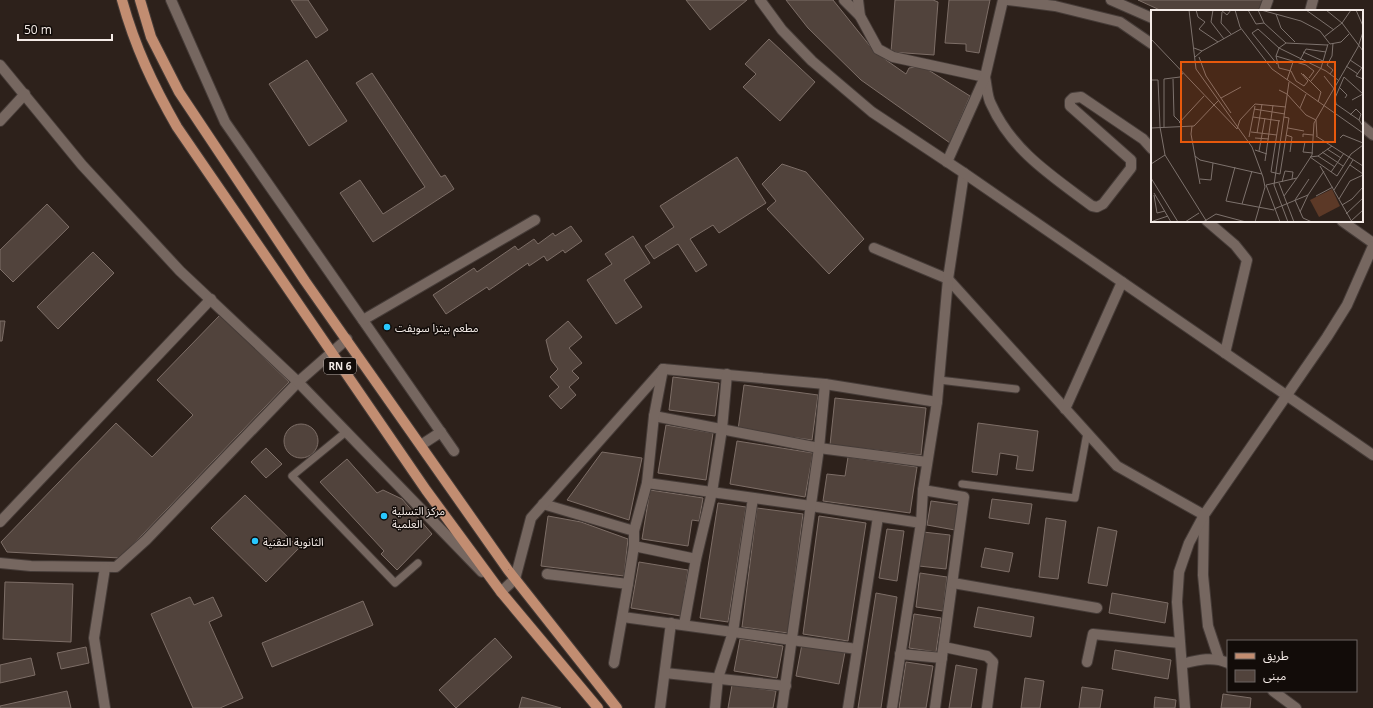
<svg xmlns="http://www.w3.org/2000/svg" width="1373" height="708" font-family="'Open Sans','Noto Sans Arabic',sans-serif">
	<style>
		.building { fill: #51433c; stroke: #7d6e67 }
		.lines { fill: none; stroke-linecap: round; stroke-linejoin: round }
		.service-casing { stroke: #463c38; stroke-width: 9 }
		.minor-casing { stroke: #463c38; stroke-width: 12 }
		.tertiary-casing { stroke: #463c38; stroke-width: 12 }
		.primary-casing { stroke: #463c38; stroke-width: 12 }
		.service { stroke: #766760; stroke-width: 7 }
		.minor { stroke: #766760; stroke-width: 10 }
		.tertiary { stroke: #766760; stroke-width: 10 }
		.primary { stroke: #c28d71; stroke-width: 10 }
		.poi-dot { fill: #28c8ff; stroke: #120c09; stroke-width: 1.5 }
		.labels { text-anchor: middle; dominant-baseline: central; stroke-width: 3; stroke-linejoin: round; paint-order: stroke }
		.shield { fill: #120c09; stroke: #b0a8a4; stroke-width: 1 }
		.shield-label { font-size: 10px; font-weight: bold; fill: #f4ebe7 }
		.poi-label { font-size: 11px; fill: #f4ebe7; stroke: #120c09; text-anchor: start }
		.inset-road { fill: none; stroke: #7d726d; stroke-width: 1 }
		.view { fill: #e8590c; fill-opacity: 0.15; stroke: #e8590c; stroke-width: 2 }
		.inset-edge { fill: none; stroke: #f4ebe7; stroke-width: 2 }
	</style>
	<rect width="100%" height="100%" fill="#2d211b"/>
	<g class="building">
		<path d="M291 0H308L328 30 316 38Z"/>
		<path d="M686 0H747L710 30Z"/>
		<path d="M786 0H833L870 46 886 60 906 74 909 68 922 66 970 96 950 143 861 80 808 28Z"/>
		<path d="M895 0H933L938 2 934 55 891 52Z"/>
		<path d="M949 0H990L979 53 966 51V44L945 43Z"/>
		<path d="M1138 0H1263L1259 11H1162Z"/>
		<path d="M769 39 815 82 780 121 743 87 756 74 745 64Z"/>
		<path d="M307 60 347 121 309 146 269 84Z"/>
		<path d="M372 73 441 177 445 175 454 189 373 242 340 193 360 180 383 214 425 187 356 83Z"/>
		<path d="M737 157 766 203 719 233 713 225 690 239 707 265 696 272 678 244 654 259 645 246 674 227 660 206Z"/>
		<path d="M782 164 806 172 864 239 829 274 767 209 776 201 762 184Z"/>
		<path d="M47 204 69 227 13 282 0 269V250Z"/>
		<path d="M571 226 582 241 565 253 563 250 547 261 544 256 529 266 528 263 489 290 487 287 446 314 433 295 474 268 477 272 515 246 518 250 534 239 538 244 553 233 555 236Z"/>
		<path d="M633 236 650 263 624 280 642 307 616 324 587 280 612 264 605 254Z"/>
		<path d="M93 252 114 273 58 329 37 307Z"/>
		<path d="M220 315 289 382 120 558 7 552 1 542 116 423 152 457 193 415 157 380Z"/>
		<path d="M0 321H5L2 341H0Z"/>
		<path d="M568 321 582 337 569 348 582 363 572 371 579 378 569 387 576 395 561 409 549 396 559 387 550 377 558 369 551 360 546 340Z"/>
		<path d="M673 377 719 383 715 416 669 410Z"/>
		<path d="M744 385 818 395 812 440 738 430Z"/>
		<path d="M835 398 926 408 921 455 830 445Z"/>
		<path d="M978 423 1038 431 1033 471 1016 469 1018 456 1000 453 997 475 972 472Z"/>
		<circle cx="301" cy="441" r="17"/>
		<path d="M666 425 713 433 706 480 658 473Z"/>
		<path d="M737 441 813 453 805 497 730 484Z"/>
		<path d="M266 448 282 464 266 478 251 462Z"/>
		<path d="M602 452 642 458 629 520 567 500Z"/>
		<path d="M848 457 917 467 910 513 823 501 827 474 845 476Z"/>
		<path d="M347 459 377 493 383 490 402 499 432 534 397 570 381 554 384 551 320 482Z"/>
		<path d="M650 490 703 498 699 521 692 520 688 546 642 539Z"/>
		<path d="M245 495 299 548 266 582 211 528Z"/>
		<path d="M992 499 1032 504 1029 524 989 518Z"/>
		<path d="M931 501 960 505 955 530 927 525Z"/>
		<path d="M718 503 746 507 728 622 700 618Z"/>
		<path d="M757 508 803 514 788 633 742 627Z"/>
		<path d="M548 516 581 522 628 539 624 576 541 566Z"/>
		<path d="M819 516 866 523 848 641 803 634Z"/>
		<path d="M1046 518 1066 521 1058 579 1039 577Z"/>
		<path d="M1098 527 1117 531 1107 586 1088 583Z"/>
		<path d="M887 529 904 531 897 581 879 578Z"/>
		<path d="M923 532 950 535 946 569 919 566Z"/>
		<path d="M985 548 1013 553 1009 572 981 567Z"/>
		<path d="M639 562 688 570 681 616 631 608Z"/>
		<path d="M920 573 947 577 943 611 916 607Z"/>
		<path d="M5 582 73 584 71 642 3 639Z"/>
		<path d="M876 593 897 597 881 708H858Z"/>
		<path d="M1112 593 1168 603 1165 623 1109 613Z"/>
		<path d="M190 597 194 605 213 597 222 616 209 622 243 698 220 708H193L151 614Z"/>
		<path d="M363 601 373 625 272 667 262 643Z"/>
		<path d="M978 607 1034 617 1031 637 974 627Z"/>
		<path d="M914 614 941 618 936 652 909 648Z"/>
		<path d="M495 638 512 657 456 708 439 690Z"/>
		<path d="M740 639 783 646 777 678 734 671Z"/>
		<path d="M802 644 845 652 839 684 796 676Z"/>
		<path d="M86 647 89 663 61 669 57 653Z"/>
		<path d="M1115 650 1171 660 1168 679 1112 669Z"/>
		<path d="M31 658 35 675 0 683V665Z"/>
		<path d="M906 662 933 666 926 708H899Z"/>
		<path d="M956 665 977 669 971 708H949Z"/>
		<path d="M1025 678 1044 681 1040 708H1021Z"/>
		<path d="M732 685 776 691 773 708H728Z"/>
		<path d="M1082 687 1103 690 1100 708H1079Z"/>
		<path d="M67 691 71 708H0V706Z"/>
		<path d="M1223 694 1251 698 1250 708H1221Z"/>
		<path d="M522 697 561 708H519Z"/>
		<path d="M1155 697 1176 700 1175 708H1154Z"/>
	</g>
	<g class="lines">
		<defs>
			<g id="service">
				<path d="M939 380 1016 389"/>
				<path d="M347 431 292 476 395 583 418 563"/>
				<path d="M962 484 1075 498 1087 433"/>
			</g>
			<g id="minor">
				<path d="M171 0 225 122 454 451"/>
				<path d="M844 0 860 16"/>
				<path d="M858 0 860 16 878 49 893 57 985 77C987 86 987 97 991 104 1012 151 1052 176 1092 206L1097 207 1103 204 1131 168V160L1070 106V101L1073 98 1081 97 1143 139 1152 149"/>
				<path d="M1008 0 1055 6 1120 22 1152 44"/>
				<path d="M1111 0 1152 18"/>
				<path d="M1264 11 1268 0"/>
				<path d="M1310 11 1313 0"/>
				<path d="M0 121 25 94"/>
				<path d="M1362 126 1373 135"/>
				<path d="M947 162 985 77 1003 0"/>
				<path d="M1207 221 1235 245 1247 260 1225 353"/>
				<path d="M1342 221 1373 243"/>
				<path d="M874 248 948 279 1117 466 1204 515 1203 575 1208 626 1219 659"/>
				<path d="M363 320 535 220"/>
				<path d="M663 369 825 384 937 402"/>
				<path d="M1065 409 1122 282"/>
				<path d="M654 416 819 448 927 462"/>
				<path d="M421 445 441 432"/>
				<path d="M647 483 811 506 921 523"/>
				<path d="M923 490 964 497 935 708"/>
				<path d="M543 504 634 531"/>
				<path d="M0 522 211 299"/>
				<path d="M634 546 696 559"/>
				<path d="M0 563 31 566 116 567 146 540 298 382"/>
				<path d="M547 574 628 584"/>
				<path d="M953 583 1097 608"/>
				<path d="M501 592 515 579 531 518 663 369"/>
				<path d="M623 617 857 649"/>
				<path d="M684 625 696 559 712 492 722 429 727 374"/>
				<path d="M944 647 987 656 993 662 987 708"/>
				<path d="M900 654 942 658"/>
				<path d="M1087 662 1093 634 1180 643"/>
				<path d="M614 663 628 584 634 546V531L647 483 654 416 663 369"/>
				<path d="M1182 664C1198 660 1213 656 1228 663"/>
				<path d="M665 673 786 686"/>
				<path d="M1273 691 1296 708"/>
				<path d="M105 708 94 638 105 568"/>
				<path d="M660 708 671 623"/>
				<path d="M715 708 718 678 733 632 753 498"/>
				<path d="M782 708 819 448 825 384"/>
				<path d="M848 708 878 517"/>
				<path d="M892 708 921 523 923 490 937 402 948 279 964 173"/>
			</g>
			<g id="tertiary">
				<path d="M760 0 782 30 812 61 872 112 964 173 1373 455"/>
				<path d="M0 65 82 165 180 271 298 382 347 339"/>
				<path d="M298 382 482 572"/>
				<path d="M1185 708 1177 602 1179 572 1189 543 1204 515 1327 337 1347 305 1373 246"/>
			</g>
			<g id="primary">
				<path d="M122 0C135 47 153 85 177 127L426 490 501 592 598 708"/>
				<path d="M140 0 151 37 179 92 305 281 508 570 617 708"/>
			</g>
		</defs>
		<use href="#service" class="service-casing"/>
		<use href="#minor" class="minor-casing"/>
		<use href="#tertiary" class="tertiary-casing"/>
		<use href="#primary" class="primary-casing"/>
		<use href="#service" class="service"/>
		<use href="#minor" class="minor"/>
		<use href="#tertiary" class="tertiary"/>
		<use href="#primary" class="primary"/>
	</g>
	<g class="poi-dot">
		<circle cx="387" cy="327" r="4"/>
		<circle cx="384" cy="516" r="4"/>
		<circle cx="255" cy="541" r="4"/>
	</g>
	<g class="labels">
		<rect class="shield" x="324" y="358" width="32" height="16" rx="3"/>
		<g class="shield-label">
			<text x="340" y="366">RN 6</text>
		</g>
		<g class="poi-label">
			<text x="395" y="327">مطعم بيتزا سويفت</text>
			<text x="392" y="510">مركز التسلية<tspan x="392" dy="13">العلمية</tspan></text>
			<text x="263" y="541">الثانوية التقنية</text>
		</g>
	</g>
	<g transform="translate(1151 10)">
		<rect width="212" height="212" fill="#2d211b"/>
		<path d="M181 179 189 196 168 207 159 190Z" fill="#5c3927"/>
		<path class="inset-road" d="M38 0 45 59 101 137 112 167 114 177 104 212M45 0 47 7 54 12 48 19 67 32M62 0 60 12 73 29M70 0 76 5 80 0M84 0 89 17 121 59 212 123M97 0 105 14 113 13M107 0 113 13 135 33M110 0 150 11 169 21 179 34 190 32 198 24M155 0 183 20M175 0 191 13 212 41M205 0 212 16M71 2 70 13 80 24M125 4 130 18 144 32M173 27 191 13 200 0M0 29 63 95 68 90M43 38 51 41 44 47M51 41 90 19M152 42 172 51M125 46 155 55 163 61 158 68M48 47 55 66 80 103M149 50 155 39 175 42M199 50 211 58M126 54 101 23 107 19 128 38 175 61 187 70M195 56 207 64M212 56 205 66 212 69M150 63 157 71 153 76 145 71 140 61 128 58 125 46 128 38 135 33 176 35M152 64 170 82 167 92M179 64 182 60 176 55 181 46 182 33M173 66 184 80M193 67 184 88 185 94 208 110 212 116M193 67 212 84M22 69 23 106 29 112M0 70H7L9 117 14 145 0 154M136 70 142 52M160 71 170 58 177 34M188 77 196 85 194 88M128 80 136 84 155 105 165 110 166 126M70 88 90 77M201 90 212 84M104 94 135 97M149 98 155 84M103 99 134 104M199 105 205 99 210 104 208 110M102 107 129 111M128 110 120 162 129 164 138 108 133 107M28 113 53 86M41 116 40 124 49 174M13 117V69L29 67 32 63M0 118 43 116 63 95 86 119 89 110 104 94M137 118 153 121M100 122 126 125M106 123 111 94M135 125 141 127 139 142M165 126 212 156M98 127 104 96M152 127V124L162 125M104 128 118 129M189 128 192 125 212 133M154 132 152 142 162 143M176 139 190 148M104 140 116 144M108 141 114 108M171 142 192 156M14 145 56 212M44 146 49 150 111 164M167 146 184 157M159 147 186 166 200 144 212 135M159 147 167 146 181 136M114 151 122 95M199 155 212 164M169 156 201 212M84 157 75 191 123 200M180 162 193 143M0 168 27 212M49 169 60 170 62 153M158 169 144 190 152 208 161 212M131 172 134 161 142 162 141 169M128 173 143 212M115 175 146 168 161 145 163 113 207 37 212 22M115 175 129 212M183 180 202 150M3 183 20 212M3 185 6 203 14 201M133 186 146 168M165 186 182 177M188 189 199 171 212 165M91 194 101 161M191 195 201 189 212 177M123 199 157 185 173 161M149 202 157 185M195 204 212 188M2 211 17 206M200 211 212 200M34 212 48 203M52 212 65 204 95 212M137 212 123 175 138 72"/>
		<path class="view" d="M30 52H184V132H30Z"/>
		<rect width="212" height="212" class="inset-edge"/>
	</g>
	<rect x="1227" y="640" width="130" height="52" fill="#120c09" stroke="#6c6562"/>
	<rect x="1235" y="653" width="20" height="6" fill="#c28d71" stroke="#6c6562"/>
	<text x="1263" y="660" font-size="12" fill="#f4ebe7">طريق</text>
	<rect x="1235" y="670" width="20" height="12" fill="#51433c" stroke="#6c6562"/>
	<text x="1263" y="680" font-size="12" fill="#f4ebe7">مبنى</text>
	<path d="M18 34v6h94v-6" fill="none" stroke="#f4ebe7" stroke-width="2"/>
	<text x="24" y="34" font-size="12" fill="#f4ebe7" stroke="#120c09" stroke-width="3" paint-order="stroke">50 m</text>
</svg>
